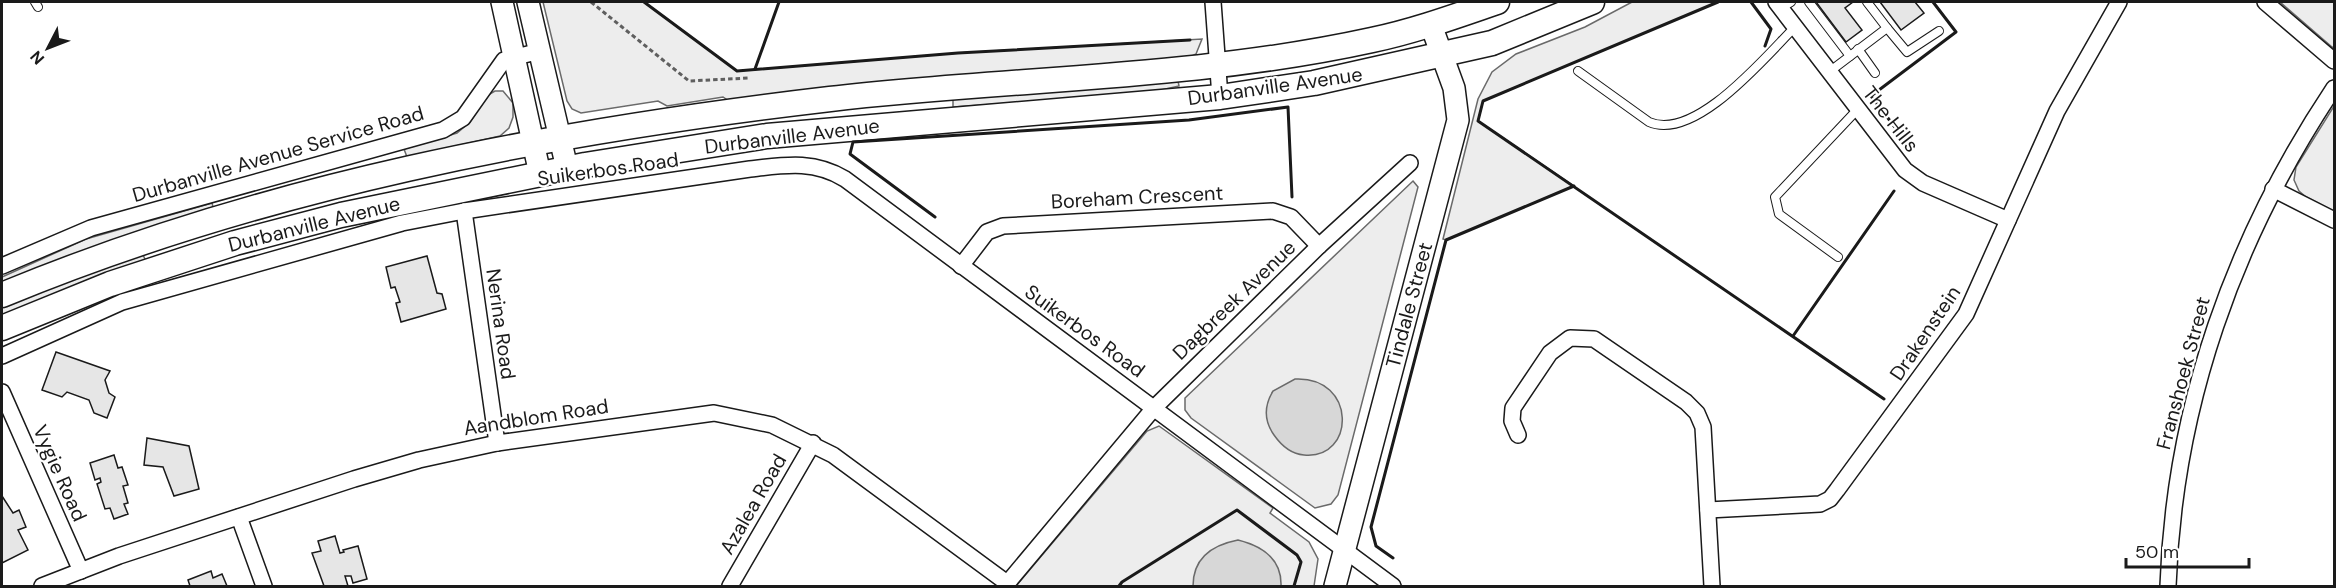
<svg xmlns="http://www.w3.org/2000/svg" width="2336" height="588" font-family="'DM Sans',sans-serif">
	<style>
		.built { fill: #ededed; stroke: #6a6a6a; stroke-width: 1.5 }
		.water { fill: #d7d7d7; stroke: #6a6a6a; stroke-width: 1.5 }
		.building { fill: #e6e6e6; stroke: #1a1a1a; stroke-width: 1.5 }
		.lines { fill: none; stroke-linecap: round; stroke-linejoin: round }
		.lane-casing { stroke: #1a1a1a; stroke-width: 10 }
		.street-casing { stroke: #1a1a1a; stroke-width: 18 }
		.secondary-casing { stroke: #1a1a1a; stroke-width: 24 }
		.primary-casing { stroke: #1a1a1a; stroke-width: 27 }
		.path { stroke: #5f5f5f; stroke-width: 3; stroke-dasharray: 4.5 3; stroke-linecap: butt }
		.lane { stroke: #fff; stroke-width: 8 }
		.street { stroke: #fff; stroke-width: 15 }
		.secondary { stroke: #fff; stroke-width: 21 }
		.primary { stroke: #fff; stroke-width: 24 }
		.wall { stroke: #1a1a1a; stroke-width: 3 }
		.labels { text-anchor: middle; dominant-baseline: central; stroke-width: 4.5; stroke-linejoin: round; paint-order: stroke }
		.street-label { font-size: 20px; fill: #1a1a1a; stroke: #fff }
	</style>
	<rect width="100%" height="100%" fill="#fff"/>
	<g class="built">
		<path d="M543 2H644L737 71 958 53 1202 39 1196 54 1190 57 729 101 723 97 667 106 658 101 581 113 572 109 567 101Z"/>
		<path d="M1632 2H1718L1483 101 1478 121 1574 186 1446 240 1443 239 1478 99 1492 72 1516 54 1585 27Z"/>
		<path d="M2280 2H2334V48L2332 47Z"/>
		<path d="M1178 81 1179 86 1143 94 953 107V98Z"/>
		<path d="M495 91H503L513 103V117L509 128 500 136 407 157 404 149 457 133 470 122 488 95Z"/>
		<path d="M2334 106V211L2306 197 2299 191 2294 180 2296 167Z"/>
		<path d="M1413 181 1418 187 1338 495 1331 504 1315 508 1191 418 1185 410V398Z"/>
		<path d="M212 203 213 207 96 246 2 282V277L86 239Z"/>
		<path d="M142 253 146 261 2 316V306Z"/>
		<path d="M1159 426 1273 508 1270 513 1309 542 1318 559 1314 586H1016L1147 431Z"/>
	</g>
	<g class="water">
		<path d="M1295 379C1357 376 1356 460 1304 455 1291 454 1281 445 1274 435 1264 421 1264 406 1273 391Z"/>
		<path d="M1238 540C1262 546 1282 559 1281 586H1193C1193 558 1212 545 1238 540Z"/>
	</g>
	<g class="building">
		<path d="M1816 2H1853L1845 8 1862 30 1846 42Z"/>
		<path d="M1880 2H1915L1924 13 1901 30Z"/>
		<path d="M427 256 437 293 442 294 446 309 401 322 396 303 400 302 395 287 391 288 386 267Z"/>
		<path d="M56 352 110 371 105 380 109 393 115 397 107 418 94 413 89 400 67 392 62 397 42 390Z"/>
		<path d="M147 438 189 446 199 489 174 496 163 467 144 465Z"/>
		<path d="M114 455 118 468 122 467 128 485 123 486 128 503 124 504 128 514 114 519 110 508 105 509 97 484 101 482 100 478 95 480 90 463Z"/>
		<path d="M2 496 13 513 19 510 26 527 18 530 28 550 2 563Z"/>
		<path d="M335 536 340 553 344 552 343 550 358 546 367 579 353 583 351 576H345L348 586H324L312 553 321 551 318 541Z"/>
		<path d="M211 571 213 578 222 574 227 586H190L188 580Z"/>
	</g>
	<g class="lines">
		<defs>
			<g id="lane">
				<path d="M35 2 38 7"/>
				<path d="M1809 2 1850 56"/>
				<path d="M1781 8 1791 2"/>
				<path d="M1887 28 1907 52 1939 31"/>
				<path d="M1858 49 1875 73"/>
				<path d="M1578 71 1649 122C1695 142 1765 57 1795 27"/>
				<path d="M1829 72 1887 28 1867 2"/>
				<path d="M1838 257 1779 214 1775 197 1857 110"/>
			</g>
			<g id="street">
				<path d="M1213 2 1220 97"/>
				<path d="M1776 2 1905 170 1923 183 2008 220"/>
				<path d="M2265 2 2334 61"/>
				<path d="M2273 189 2334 220"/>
				<path d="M464 211 497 443"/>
				<path d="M2 266 91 228 443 130 463 118 504 60 540 51"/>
				<path d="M961 266 987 232 1003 226 1273 211 1291 217 1319 246"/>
				<path d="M2 356 122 302 402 223 464 211 750 169C785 165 814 160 845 179L1393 586"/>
				<path d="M2 392 81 571"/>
				<path d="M1518 435 1512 421 1513 408 1550 353 1570 338 1594 339 1686 402 1697 413 1703 427 1712 586"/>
				<path d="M1708 510 1820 504 1830 499 1837 490 1966 314 2057 111 2119 2"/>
				<path d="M239 517 264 586"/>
				<path d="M42 586 119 556 354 479 419 460 497 443 714 413 772 425 833 455 1007 583"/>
				<path d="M730 586 813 443"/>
				<path d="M1005 586 1154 408 1319 246 1410 163"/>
				<path d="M2168 586C2174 406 2234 238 2334 88"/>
			</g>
			<g id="secondary">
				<path d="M502 2 540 174"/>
				<path d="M528 2 567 168"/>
				<path d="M1335 586 1458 120 1454 88 1431 25"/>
			</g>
			<g id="primary">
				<path d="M2 295C265 186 548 132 830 99 1010 78 1194 79 1372 40 1415 31 1456 16 1497 2"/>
				<path d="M2 328 110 284 235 243 341 215 585 165 767 136 1220 97 1314 83 1492 43 1592 2"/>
			</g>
		</defs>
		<use href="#lane" class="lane-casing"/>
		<use href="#street" class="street-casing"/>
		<use href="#secondary" class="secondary-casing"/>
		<use href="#primary" class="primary-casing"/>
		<path class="path" d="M591 2 689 81 750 78"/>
		<use href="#lane" class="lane"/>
		<use href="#street" class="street"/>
		<use href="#secondary" class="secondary"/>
		<use href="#primary" class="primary"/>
		<g class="wall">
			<path d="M644 2 737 71 958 53 1190 40"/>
			<path d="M1718 2 1483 101 1478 121 1884 399"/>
			<path d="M1751 2 1771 29 1765 46"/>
			<path d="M755 69 779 2"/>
			<path d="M1904 139 1871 96 1956 32 1933 2"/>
			<path d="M935 217 850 154 853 142 1189 120 1288 107 1292 197"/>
			<path d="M1793 336 1894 191"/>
			<path d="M1393 558 1376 546 1371 527 1446 240 1574 186"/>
			<path d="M1119 586 1122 582 1237 510 1297 555 1301 562 1294 586"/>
		</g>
	</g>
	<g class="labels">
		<g class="street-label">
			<text transform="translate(1275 86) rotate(-8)">Durbanville Avenue</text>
			<text transform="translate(1891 119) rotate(52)">The Hills</text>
			<text transform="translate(792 136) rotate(-7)">Durbanville Avenue</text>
			<text transform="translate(278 154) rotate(-16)">Durbanville Avenue Service Road</text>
			<text transform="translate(608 169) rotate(-8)">Suikerbos Road</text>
			<text transform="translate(1137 197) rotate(-3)">Boreham Crescent</text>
			<text transform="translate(314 224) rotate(-14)">Durbanville Avenue</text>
			<text transform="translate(1234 300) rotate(-44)">Dagbreek Avenue</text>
			<text transform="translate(1409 305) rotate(-75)">Tindale Street</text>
			<text transform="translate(501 324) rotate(82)">Nerina Road</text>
			<text transform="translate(1085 331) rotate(36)">Suikerbos Road</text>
			<text transform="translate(1925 333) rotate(-56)">Drakenstein</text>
			<text transform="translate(2183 373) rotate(-75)">Franshoek Street</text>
			<text transform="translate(536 417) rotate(-9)">Aandblom Road</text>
			<text transform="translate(60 473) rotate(66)">Vygie Road</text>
			<text transform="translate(753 504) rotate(-60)">Azalea Road</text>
		</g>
	</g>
	<rect width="2336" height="588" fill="none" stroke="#1a1a1a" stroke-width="6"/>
	<g transform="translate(48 48) rotate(228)" stroke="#ffffff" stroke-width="4.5" paint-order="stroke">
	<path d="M0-4.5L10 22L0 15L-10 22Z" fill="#1a1a1a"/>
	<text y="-9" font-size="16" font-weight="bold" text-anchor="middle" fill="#1a1a1a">N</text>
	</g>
	<path d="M2126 558v9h123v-9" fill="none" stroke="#1a1a1a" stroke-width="3"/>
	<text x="2135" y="558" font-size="18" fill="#1a1a1a" stroke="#ffffff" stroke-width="4.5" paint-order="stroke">50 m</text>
</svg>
